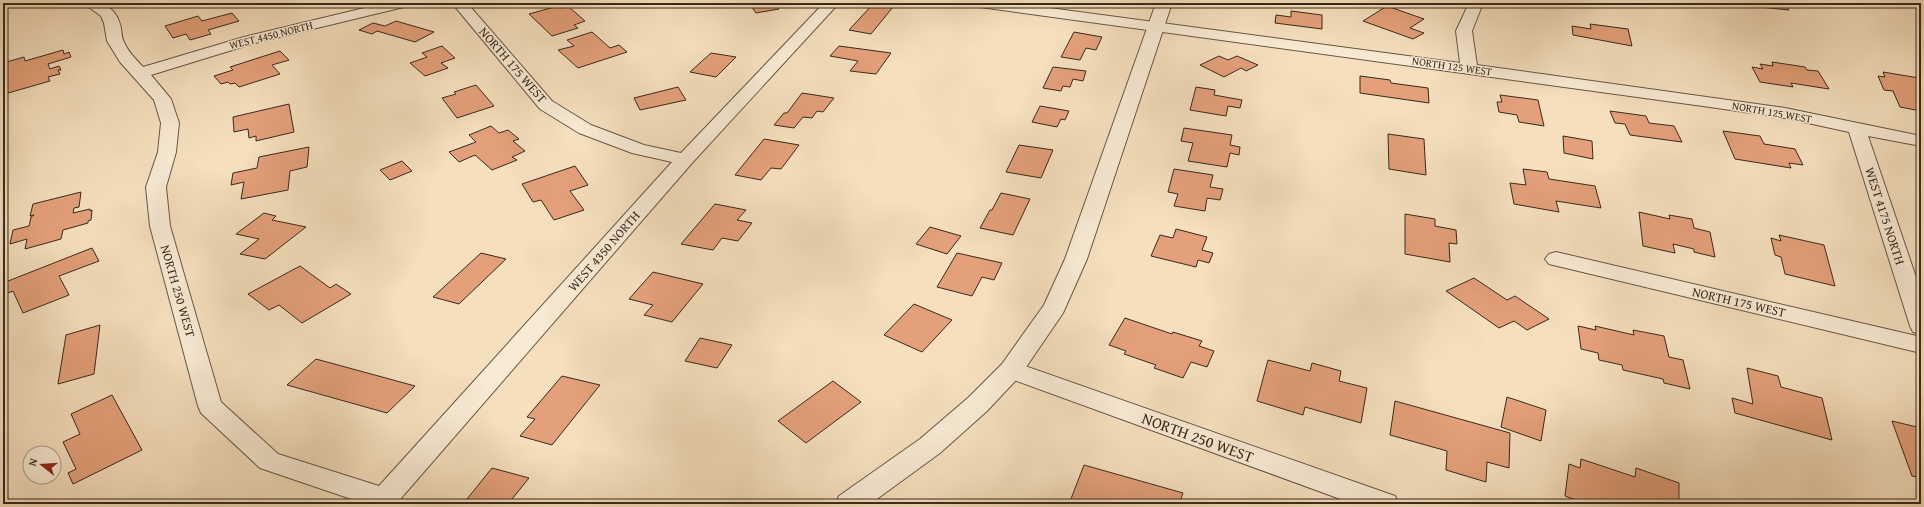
<svg xmlns="http://www.w3.org/2000/svg" width="1924" height="507" font-family="'Gentium Book Plus',serif">
	<style>
		.building { fill: #e4a07a; stroke: #372a1e }
		.lines { fill: none; stroke-linecap: round; stroke-linejoin: round }
		.minor-casing { stroke: #665746; stroke-width: 2 }
		.tertiary-casing { stroke: #665746; stroke-width: 2 }
		.minor { fill: #f8ead4; fill-rule: evenodd }
		.tertiary { fill: #f8ead4; fill-rule: evenodd }
		.labels { text-anchor: middle; dominant-baseline: central; stroke-width: 3; stroke-linejoin: round; paint-order: stroke }
		.far-street-label { font-size: 11px; fill: #372a1e; stroke: #f8ead4 }
		.street-label { font-size: 13px; fill: #372a1e; stroke: #f8ead4 }
		.near-street-label { font-size: 16px; fill: #372a1e; stroke: #f8ead4 }
	</style>
	<rect width="100%" height="100%" fill="#f5dfbd"/>
	<filter id="stains"><feTurbulence type="fractalNoise" baseFrequency=".005" numOctaves="4"/><feColorMatrix values="0 0 0 0 .2 0 0 0 0 .09 0 0 0 0 .02 0 0 0 .5 -.17"/></filter>
	<radialGradient id="worn" r=".72"><stop offset=".6" stop-color="#630" stop-opacity="0"/><stop offset="1" stop-color="#630" stop-opacity=".3"/></radialGradient>
	<g class="building">
		<path d="M749 3H774L779 9 756 13Z"/>
		<path d="M1748 3H1784L1789 10 1750 6Z"/>
		<path d="M873 4 893 7 871 34 849 30Z"/>
		<path d="M558 6 561 8 568 6 585 21 574 25 578 28 552 36 529 14Z"/>
		<path d="M1387 6 1424 19 1410 28 1424 33 1413 39 1363 21Z"/>
		<path d="M1291 11 1322 15V29L1275 23 1276 15 1291 17Z"/>
		<path d="M232 13 239 21 208 30 211 34 190 40 186 34 173 38 165 26 198 16 202 21Z"/>
		<path d="M396 21 434 32 415 42 377 31 372 34 359 30 373 23 385 26Z"/>
		<path d="M1590 24 1628 29 1632 46 1573 35 1572 26 1591 29Z"/>
		<path d="M592 32 610 48 619 45 627 52 578 68 558 50 574 46 567 40Z"/>
		<path d="M1074 32 1102 37 1096 50 1086 48 1080 60 1061 57Z"/>
		<path d="M442 46 455 58 441 63 448 68 425 76 410 63 427 57 422 53Z"/>
		<path d="M839 46 891 53 876 74 850 71 858 61 830 56Z"/>
		<path d="M63 50 64 54 69 52 71 57 48 64 50 69 59 66 61 70H58L60 74 48 77 50 81 8 93 6 88 3 89V63L24 57 25 61Z"/>
		<path d="M280 51 289 60 272 65 280 74 239 87 235 83 230 84 228 82 221 84 214 76 233 70 230 67Z"/>
		<path d="M711 53 736 57 716 77 690 72Z"/>
		<path d="M1219 56 1228 60 1237 56 1258 65 1246 71 1241 68 1224 77 1200 65Z"/>
		<path d="M1772 62 1805 67 1807 70 1818 71 1829 89 1791 83 1793 87 1760 82 1752 67 1763 69 1760 64 1773 66Z"/>
		<path d="M1053 67 1086 71 1083 81 1073 79 1070 87 1063 86 1061 91 1043 88Z"/>
		<path d="M1883 72 1919 78 1921 83V111L1900 107 1893 91 1884 90 1878 76 1885 77Z"/>
		<path d="M1360 76 1390 80 1391 83 1428 88 1429 103 1360 93Z"/>
		<path d="M476 85 494 106 457 118 442 98 456 94 454 92Z"/>
		<path d="M678 87 686 100 640 110 634 98Z"/>
		<path d="M1196 87 1215 90 1214 95 1242 100 1240 108 1228 106 1226 116 1190 110Z"/>
		<path d="M802 93 834 98 823 112 817 111 812 118 803 117 794 128 774 125 784 113H787Z"/>
		<path d="M1500 95 1538 100 1544 126 1519 122 1517 115 1499 112 1497 102H1502Z"/>
		<path d="M289 104 294 132 256 141V136L249 138 248 129 234 132 233 117Z"/>
		<path d="M1040 106 1069 111 1065 120 1061 119 1057 127 1032 122Z"/>
		<path d="M1610 111 1646 116 1649 123 1674 126 1682 142 1630 135 1625 124 1615 123Z"/>
		<path d="M491 126 499 133 508 130 519 139 513 141 525 151 512 157 517 160 492 170 475 155 459 162 449 152 476 142 469 135Z"/>
		<path d="M1184 128 1232 135 1230 145 1240 147 1239 155 1230 153 1227 167 1188 161 1193 143 1181 141Z"/>
		<path d="M1723 131 1760 136 1764 144 1795 149 1803 165 1789 163 1791 168 1735 159Z"/>
		<path d="M1388 134 1424 139 1426 175 1389 169Z"/>
		<path d="M1563 136 1592 141 1593 159 1564 153Z"/>
		<path d="M764 139 799 145 781 169 771 168 761 180 735 175Z"/>
		<path d="M1019 145 1053 150 1041 178 1006 172Z"/>
		<path d="M309 147 307 167 290 171 288 190 241 199 244 182 231 185 233 173 257 168 259 157Z"/>
		<path d="M402 161 412 171 390 180 380 170Z"/>
		<path d="M575 166 588 185 570 191 584 210 554 220 541 200 533 202 522 184Z"/>
		<path d="M1174 169 1213 175 1210 187 1223 189 1220 200 1207 198 1205 211 1174 206 1178 194 1168 192Z"/>
		<path d="M1523 169 1547 172 1549 179 1595 186 1601 208 1556 201 1559 212 1514 204 1510 183 1526 185Z"/>
		<path d="M81 192 79 207 74 208 73 213 90 209V211L92 210 91 220 88 221V223L63 230 61 239 25 249 27 239 10 244 13 230 29 226 31 217 34 215 30 216 33 204Z"/>
		<path d="M1001 193 1030 199 1013 235 980 228 990 210H992Z"/>
		<path d="M715 204 746 210 737 220 752 223 738 241 722 238 713 250 681 244Z"/>
		<path d="M1639 212 1670 219 1669 215 1692 219 1694 228 1710 232 1715 257 1694 252V249L1673 244 1675 253 1643 246Z"/>
		<path d="M264 213 276 216 272 220 306 227 265 259 240 254 259 239 236 234Z"/>
		<path d="M1405 214 1435 219V226L1456 230 1457 244 1449 243 1450 262 1405 254Z"/>
		<path d="M930 227 961 236 947 254 916 244Z"/>
		<path d="M1176 229 1207 237 1202 250 1213 253 1209 263 1198 260 1196 267 1151 256 1160 235 1173 238Z"/>
		<path d="M1779 235 1824 245 1835 286 1785 274 1781 257 1775 255 1771 238 1781 241Z"/>
		<path d="M92 248 99 261 59 276 69 295 23 313 13 291 3 295V283Z"/>
		<path d="M481 253 506 259 459 304 433 297Z"/>
		<path d="M957 253 1002 263 994 280 982 277 972 296 937 287Z"/>
		<path d="M300 266 330 288 336 284 351 294 302 323 279 305 269 310 248 294Z"/>
		<path d="M653 272 703 284 672 322 644 315 653 305 629 299Z"/>
		<path d="M1474 278 1507 300 1515 296 1549 319 1527 330 1514 321 1499 328 1446 291Z"/>
		<path d="M914 304 952 320 922 352 884 335Z"/>
		<path d="M1125 318 1172 334 1173 332 1202 341 1199 346 1214 351 1207 367 1191 362 1183 378 1154 368 1156 365 1124 354 1126 351 1109 345Z"/>
		<path d="M100 325 94 374 58 384 66 335Z"/>
		<path d="M1578 326 1596 330 1595 326 1634 335 1633 330 1664 336 1669 357 1683 360 1690 389 1664 383 1663 379 1623 370 1622 365 1599 360 1598 353 1581 349Z"/>
		<path d="M700 338 732 345 717 368 685 361Z"/>
		<path d="M316 359 415 386 387 413 287 385Z"/>
		<path d="M1268 360 1310 371 1312 363 1341 371 1339 381 1367 388 1361 423 1305 407 1303 415 1257 401Z"/>
		<path d="M1747 368 1778 376 1781 387 1822 398 1832 440 1735 413 1732 398 1753 404Z"/>
		<path d="M562 376 600 385 552 445 520 436 535 419 527 417Z"/>
		<path d="M833 381 861 402 806 443 778 421Z"/>
		<path d="M112 395 142 450 73 484 68 473 76 469 63 442 80 434 71 414Z"/>
		<path d="M1507 397 1546 410 1541 441 1501 427Z"/>
		<path d="M1395 401 1510 433 1509 468 1487 462 1486 482 1446 470 1447 451 1390 435Z"/>
		<path d="M1892 421 1921 428V478L1912 476Z"/>
		<path d="M1581 459 1635 477 1636 468 1679 483V504H1586L1565 496 1569 464 1580 468Z"/>
		<path d="M1084 465 1183 493 1179 504H1069Z"/>
		<path d="M492 468 529 478 508 504H463Z"/>
	</g>
	<g class="lines">
		<defs>
			<g id="minor">
				<path d="M83 3C100 3 114 4 120 24 122 30 121 37 124 42 128 52 136 59 143 67L244 37 385 3H410L408 6 255 43 151 75 171 99 179 123 176 152 166 187 170 226 221 402 278 454 379 486 672 162 632 153 579 133 540 109 452 3H467L552 101 591 125 644 145 681 153 824 3H839L692 163 396 504H366L260 468 201 413 198 406 150 226 146 187 158 152 161 123 154 100 120 62 107 41 104 23 101 16Z"/>
				<path d="M973 3H1013L1460 63 1456 31 1469 3H1483L1472 31 1477 65 1785 108 1921 136V146L1868 136 1921 292V334L1913 332 1910 326 1849 132 1785 118 1710 107 980 7 975 6Z"/>
				<path d="M1556 252 1921 337V353L1549 264 1545 259 1549 254Z"/>
				<path d="M1011 361 1395 496 1399 504H1354L1003 376 999 370 1003 364Z"/>
			</g>
			<path id="tertiary" d="M1156 3H1172L1087 259 1063 313 1020 376 987 411 940 453 870 504H835L839 496 920 439 969 397 1002 364 1044 305 1065 259Z"/>
		</defs>
		<use href="#minor" class="minor-casing"/>
		<use href="#tertiary" class="tertiary-casing"/>
		<use href="#minor" class="minor"/>
		<use href="#tertiary" class="tertiary"/>
	</g>
	<g class="labels">
		<g class="far-street-label">
			<text transform="translate(271 35) rotate(-14)">WEST 4450 NORTH</text>
			<text transform="translate(1452 66) rotate(8)">NORTH 125 WEST</text>
			<text transform="translate(1772 112) rotate(10)">NORTH 125 WEST</text>
		</g>
		<g class="street-label">
			<text transform="translate(513 65) rotate(49)">NORTH 175 WEST</text>
			<text transform="translate(1885 216) rotate(72)">WEST 4175 NORTH</text>
			<text transform="translate(604 251) rotate(-49)">WEST 4350 NORTH</text>
			<text transform="translate(178 291) rotate(74)">NORTH 250 WEST</text>
			<text transform="translate(1739 302) rotate(13)">NORTH 175 WEST</text>
		</g>
		<g class="near-street-label">
			<text transform="translate(1198 437) rotate(20)">NORTH 250 WEST</text>
		</g>
	</g>
	<rect width="1924" height="507" fill="none" stroke="#f5dfbd" stroke-width="16"/>
	<rect x="4" y="4" width="1916" height="499" fill="none" stroke="#372a1e" stroke-width="2"/>
	<rect x="8" y="8" width="1908" height="491" fill="none" stroke="#372a1e"/>
	<g transform="translate(42 465) rotate(287)"><circle r="19" fill="#f8ead4" stroke="#ab9d8b"/>
	<path d="M0-3L7 15L0 10L-7 15Z" fill="#8f2418"/>
	<text y="-6" font-size="11" font-weight="bold" text-anchor="middle" fill="#372a1e">N</text>
	</g>
	<rect width="100%" height="100%" filter="url(#stains)"/>
	<rect width="100%" height="100%" fill="url(#worn)"/>
</svg>
